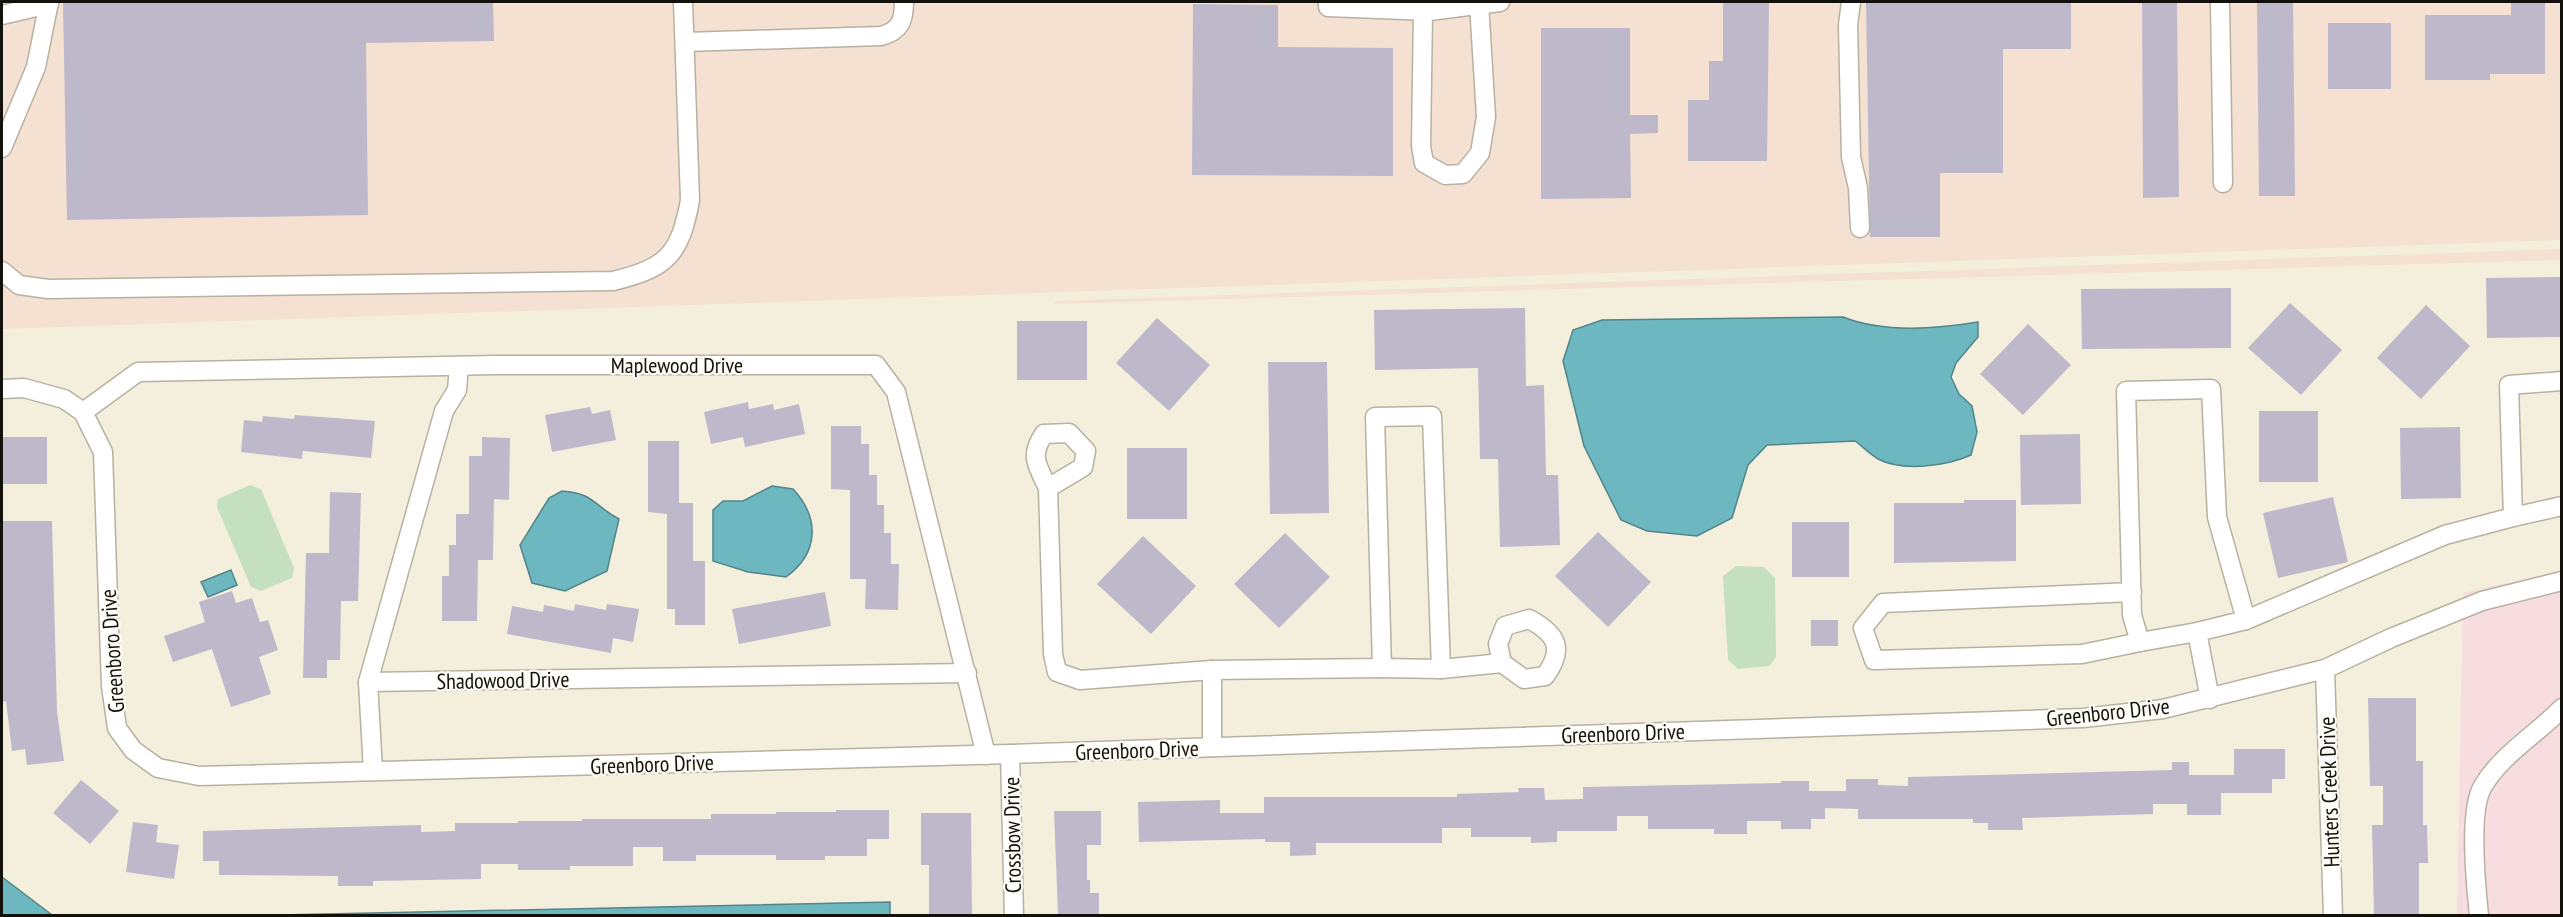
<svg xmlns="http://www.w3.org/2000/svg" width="2563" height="917" font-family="'PT Sans Narrow',sans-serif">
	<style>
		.commercial { fill: #f8dde0 }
		.industrial { fill: #f4e1d1 }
		.green { fill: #c5e0c1 }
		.water { fill: #6db7c1; stroke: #52858a; stroke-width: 1.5 }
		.building { fill: #bdb9cb }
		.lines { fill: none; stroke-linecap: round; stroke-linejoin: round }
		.minor-casing { stroke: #b7b1a1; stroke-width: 21 }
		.minor { stroke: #fff; stroke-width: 18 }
		.labels { text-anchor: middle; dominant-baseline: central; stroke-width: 4.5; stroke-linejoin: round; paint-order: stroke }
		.street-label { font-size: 22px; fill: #13110b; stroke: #fefcf5 }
	</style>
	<rect width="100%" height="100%" fill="#f4efdd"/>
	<path class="commercial" d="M2561 570V915L2457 916 2463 593Z"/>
	<g class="industrial">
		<path d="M2 2H2561V240L2 329Z"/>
		<path d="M2562 249 2561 260 1054 304 1055 301Z"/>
	</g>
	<g class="green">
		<path d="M250 485 261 489 294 568 292 578 261 591 251 587 217 507 218 499Z"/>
		<path d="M1736 566 1764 567 1775 578 1776 657 1769 666 1738 669 1728 660 1723 576Z"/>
	</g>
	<g class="water">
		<path d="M1843 317C1883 333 1936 329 1978 322V337L1956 363 1951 377 1959 394 1972 406 1977 432 1971 455C1946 466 1903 472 1878 459 1870 454 1863 447 1855 441L1767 445 1748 465 1732 518 1697 536 1647 531 1621 520 1584 446 1563 361 1573 330 1602 320Z"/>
		<path d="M772 486 793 489C820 518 819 553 786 577L748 572 713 561V510L723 501H743Z"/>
		<path d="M562 491C594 493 594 506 619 519L607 571 565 591 532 583 520 545 549 498Z"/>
		<path d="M231 570 237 585 208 597 201 582Z"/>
		<path d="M2 877 52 915H2Z"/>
		<path d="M890 902V916L279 915Z"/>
	</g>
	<g class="building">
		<path d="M63 2H493L494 41 366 43 368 215 67 220Z"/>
		<path d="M1723 2H1769L1767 161H1688V100H1709V61H1723Z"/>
		<path d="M1866 2H2071V49H2003V173H1940V237H1870Z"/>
		<path d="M2142 2H2177L2179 197 2143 198Z"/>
		<path d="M2257 2H2293L2295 196H2259Z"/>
		<path d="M2511 2H2545V74H2490V80H2425V15H2511Z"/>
		<path d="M1193 4 1278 5V47L1393 48V176L1192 175Z"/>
		<rect x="2328" y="23" width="63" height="66"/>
		<path d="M1541 28H1630V115H1658V133L1630 134 1631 198 1541 199Z"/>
		<path d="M2562 277V337L2487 338 2486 278Z"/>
		<path d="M2231 288V348L2082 349 2081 289Z"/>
		<path d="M2290 303 2342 350 2301 395 2248 348Z"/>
		<path d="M2426 305 2470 346 2421 399 2377 358Z"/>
		<path d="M1525 308 1526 386 1544 385 1546 475H1558L1560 545 1500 547 1498 459H1480L1478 368 1375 370 1374 310Z"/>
		<path d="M1157 318 1210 365 1169 411 1116 363Z"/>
		<rect x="1017" y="321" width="70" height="59"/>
		<path d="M2028 324 2071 365 2023 415 1980 374Z"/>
		<path d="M1268 362H1327L1329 513 1270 514Z"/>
		<path d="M748 402 749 409 773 404 774 410 799 404 805 434 745 447 743 437 711 444 704 412Z"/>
		<path d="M590 407 592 414 610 410 616 440 552 452 545 415Z"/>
		<rect x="2259" y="411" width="59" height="71"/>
		<path d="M295 415 375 421 371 458 303 451 302 459 241 452 244 420 262 422 263 416 294 419Z"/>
		<path d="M831 426H861V444H869V475H877V505H884V533H891V564H899L898 610 865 609 866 579H850V490L831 489Z"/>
		<path d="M2460 427 2461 498 2401 499 2400 428Z"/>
		<path d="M2080 434 2081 504 2021 505 2020 435Z"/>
		<rect x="2" y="437" width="45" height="47"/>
		<path d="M482 437 510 438 509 500 494 499 493 560H478L477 621H442V576H449V545H456V514H469V456H482Z"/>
		<path d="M648 441H679V503H693V561H705V625H675V609H667V514L648 512Z"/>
		<rect x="1127" y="448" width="60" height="71"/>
		<path d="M330 492 361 493 358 601H341L340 660H327V678H303L306 553H329Z"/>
		<path d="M2333 497 2348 562 2278 578 2263 513Z"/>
		<path d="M1964 500H2016V561L1894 563V503H1964Z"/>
		<path d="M2 521H52L57 712 64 761 27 765 25 749 12 751 6 701 2 702Z"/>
		<rect x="1792" y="522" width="57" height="55"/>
		<path d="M1598 532 1651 582 1608 627 1555 576Z"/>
		<path d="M1285 533 1330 577 1279 628 1234 584Z"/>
		<path d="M1143 536 1196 586 1151 634 1097 584Z"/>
		<path d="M232 591 236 603 252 598 260 622 268 620 278 650 259 657 271 694 231 707 212 649 173 662 164 636 205 622 199 602Z"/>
		<path d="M825 592 831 626 739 644 732 609Z"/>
		<path d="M575 604 606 610 607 604 639 609 633 642 613 638 611 653 507 634 512 606 543 612 544 605 574 611Z"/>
		<rect x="1811" y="620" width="27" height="26"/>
		<path d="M2368 698H2416V761H2423V825H2427L2428 863H2419V915H2374L2372 825H2383V786H2370Z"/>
		<path d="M2234 749H2285V779H2272V793H2221V815H2187V804H2153V814L2022 818 2023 830H1988V823H1973V819H1858V809L1825 808V819H1811V829H1781V821H1747V834H1714V829H1648V816H1617V831H1557V842L1531 843V837H1471V828H1442V843H1316V855L1290 856V842H1265V839L1139 842 1138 802 1220 800V813H1264V797H1457V794L1519 792 1518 788H1544L1545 800 1583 799V787L1781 783V781H1809V791H1846V779H1878V785L1908 786V777L2172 770V762H2189V775H2234Z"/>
		<path d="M81 780 119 811 90 844 53 813Z"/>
		<path d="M836 810H889V839H867V856H825V860H776V855H696V861H663V847H633V866H570V870H518V864H481V879L373 881V886H338V876L219 875V861H203V831L421 825V832L455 831V823H518V821H582V819H711V814H776V812H836Z"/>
		<path d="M1054 811H1101V845H1087V880H1090V893H1099V915H1058Z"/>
		<path d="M921 813H971L972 915H929V865H921Z"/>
		<path d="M133 822 158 825 156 842 179 845 174 879 126 872Z"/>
	</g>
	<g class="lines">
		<defs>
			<g id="minor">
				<path d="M1328 2V7L1429 11 1500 2"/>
				<path d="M1851 2 1848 25 1851 157 1858 188 1860 228"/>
				<path d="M2220 2 2223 183"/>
				<path d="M1423 11 1421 146 1424 163 1445 175 1463 174 1480 153 1486 117 1479 3"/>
				<path d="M2 15 49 4"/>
				<path d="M685 42 881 36C900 31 904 21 904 2"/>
				<path d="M2 148 36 67 49 2"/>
				<path d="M2 271 19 285 48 289 613 281C667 268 680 255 690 200L683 2"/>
				<path d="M459 366 457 390 444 411 368 682 967 673"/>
				<path d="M2562 381 2509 385 2513 517 2562 506"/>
				<path d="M2 389 24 388 64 399 83 412 103 452 111 686 117 728 133 750 158 768 199 776 1010 754 2083 718 2163 709 2325 669 2391 638 2482 601 2562 581"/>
				<path d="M83 412 138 372 495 365H876L896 392 986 755"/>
				<path d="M1048 488 1083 467 1086 451 1069 433 1044 434C1029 456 1037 465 1048 488L1053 654 1057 672 1080 680 1212 670"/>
				<path d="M2132 592 1883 603 1863 628 1874 660 2082 654 2140 642"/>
				<path d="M2246 620 2445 535 2513 517"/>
				<path d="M2197 632 2140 642 2132 615 2126 391 2211 389 2217 517 2246 620 2197 632 2210 699"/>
				<path d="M1382 668 1441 669"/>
				<path d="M2325 669 2333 916"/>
				<path d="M368 682 373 771"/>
				<path d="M1212 747V670L1382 668 1375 417 1432 416 1441 669 1502 663 1524 679 1545 676C1565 649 1557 634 1529 619L1505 626 1498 644 1502 663"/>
				<path d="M1010 754 1014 916"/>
				<path d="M2479 916C2476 886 2468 810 2483 786 2501 755 2537 734 2562 708"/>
			</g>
		</defs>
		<use href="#minor" class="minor-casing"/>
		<use href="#minor" class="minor"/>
	</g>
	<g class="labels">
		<g class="street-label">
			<text x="677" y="365">Maplewood Drive</text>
			<text transform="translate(112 651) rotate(-94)">Greenboro Drive</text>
			<text transform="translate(503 680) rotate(-1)">Shadowood Drive</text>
			<text transform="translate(2108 712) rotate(-6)">Greenboro Drive</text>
			<text transform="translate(1623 733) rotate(-2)">Greenboro Drive</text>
			<text transform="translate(1137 750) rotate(-2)">Greenboro Drive</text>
			<text transform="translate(652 764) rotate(-2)">Greenboro Drive</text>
			<text transform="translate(2329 792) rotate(-92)">Hunters Creek Drive</text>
			<text transform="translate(1012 835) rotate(-91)">Crossbow Drive</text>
		</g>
	</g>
	<rect width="2563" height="917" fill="none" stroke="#13110b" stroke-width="6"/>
</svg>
